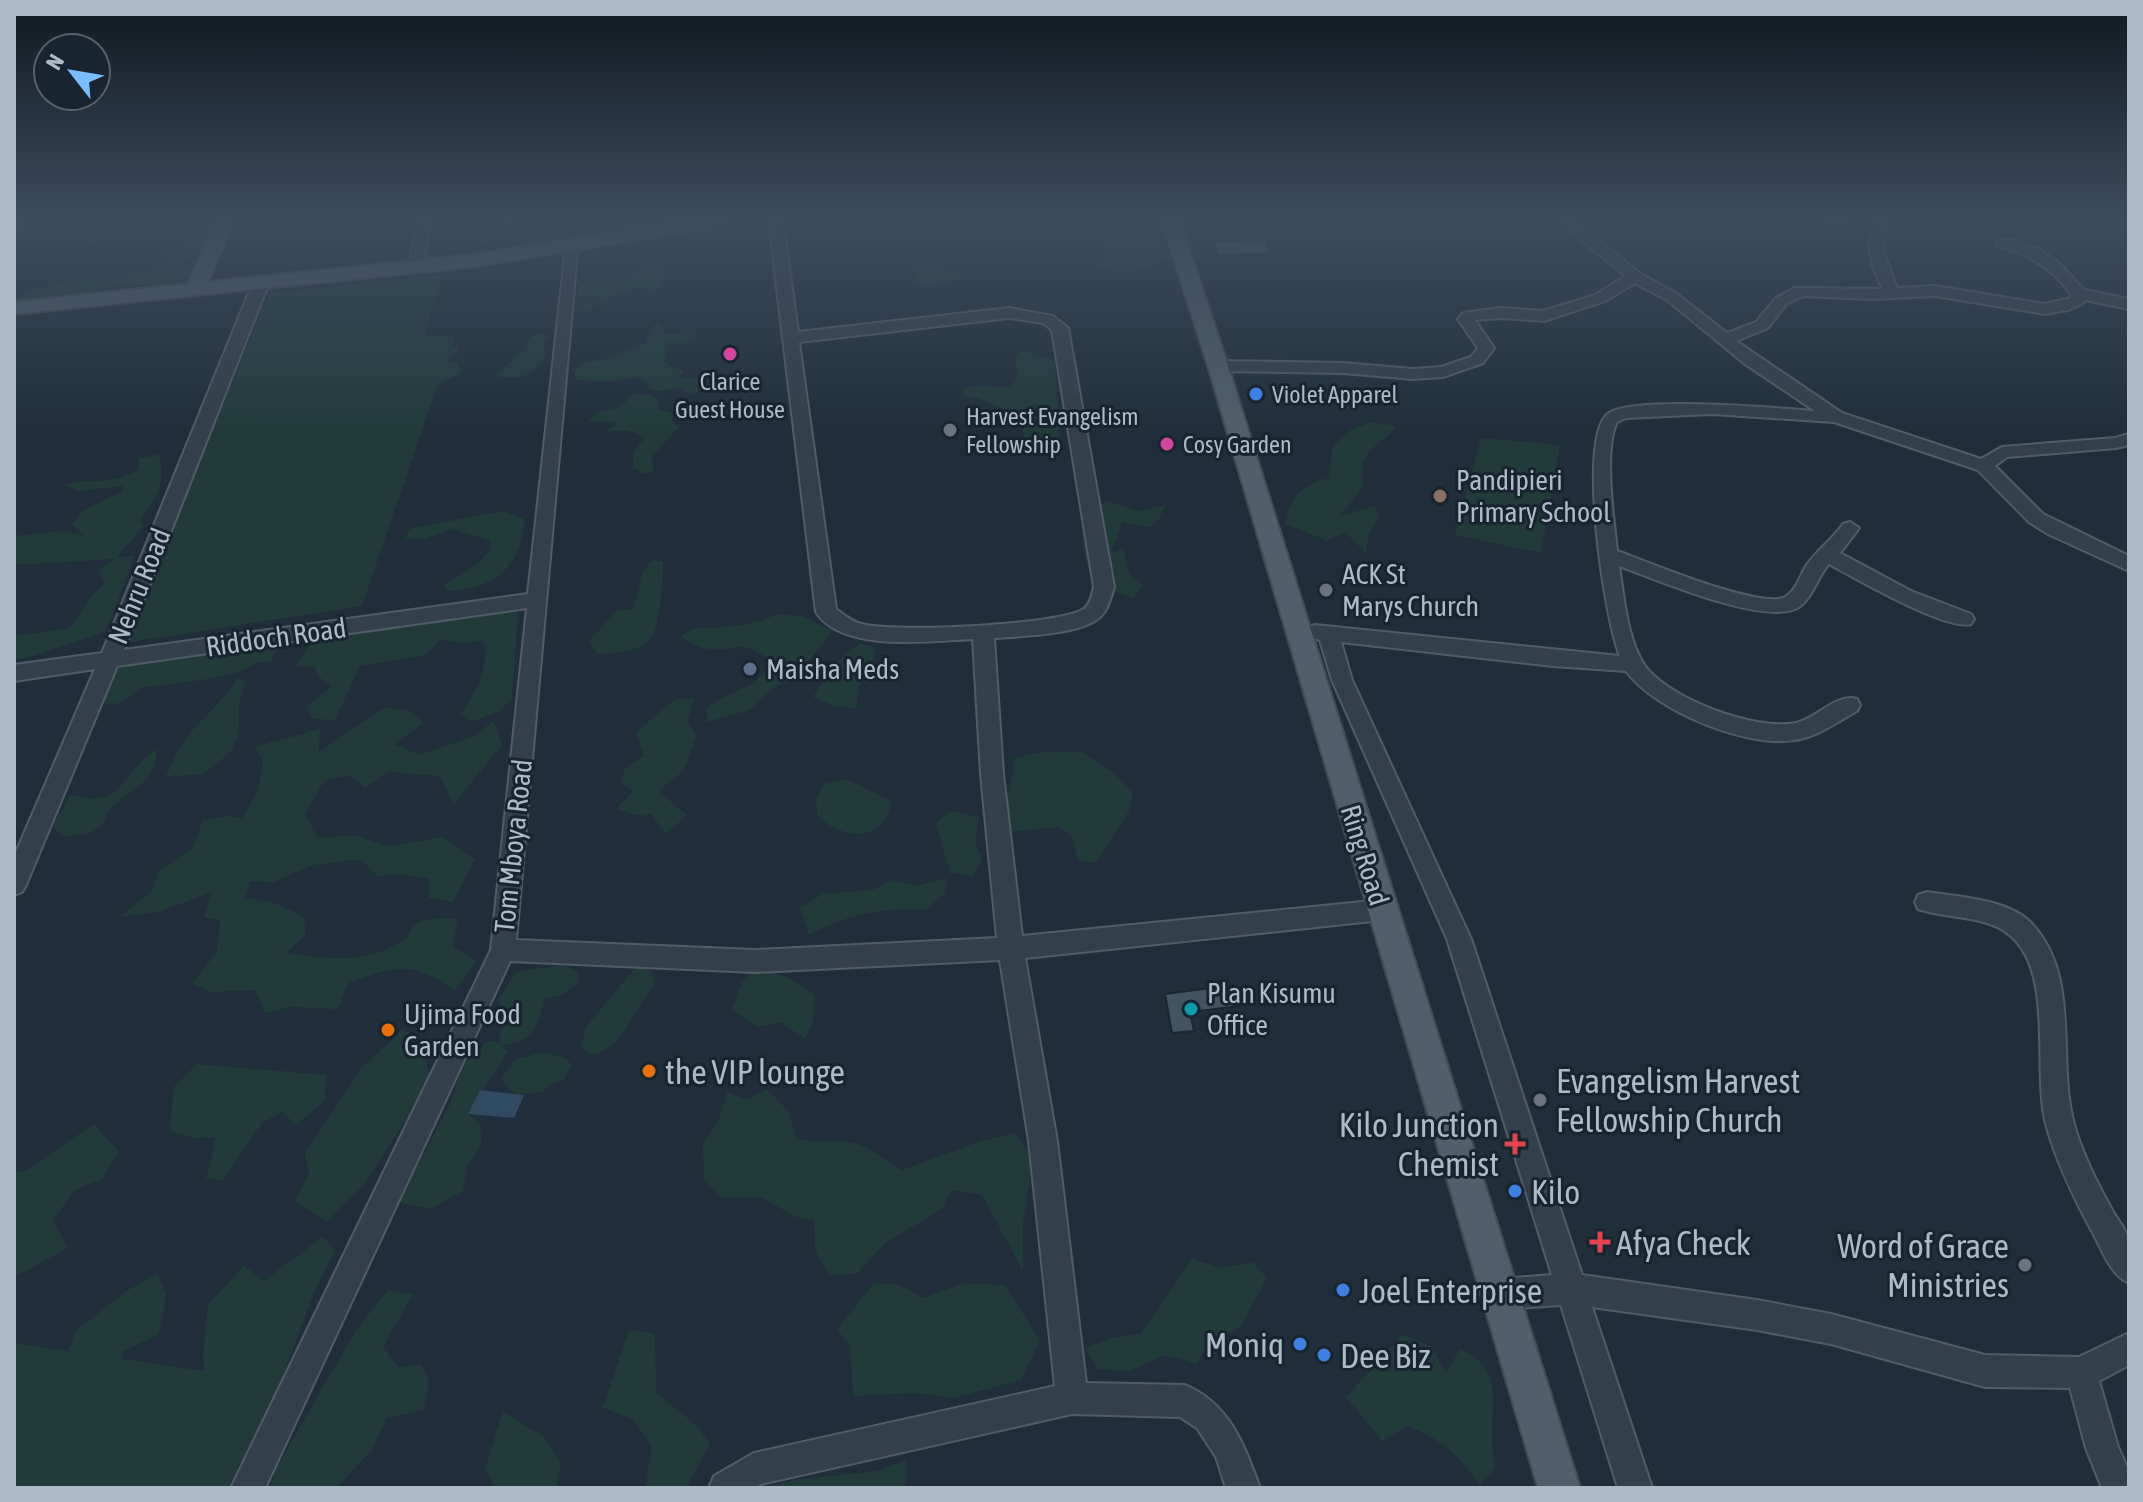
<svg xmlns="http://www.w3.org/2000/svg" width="2143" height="1502" font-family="'Asap Condensed',sans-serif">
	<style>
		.green { fill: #213b3b }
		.water { fill: #2f4a61 }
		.building { fill: #425362; stroke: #1a2631; stroke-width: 2 }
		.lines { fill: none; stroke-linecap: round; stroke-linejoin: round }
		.minor-casing { stroke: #505d68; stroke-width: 4 }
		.major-casing { stroke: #3f4b57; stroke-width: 4 }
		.minor { fill: #333f4a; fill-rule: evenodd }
		.major { fill: #505f6b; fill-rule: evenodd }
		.hotel-dot { fill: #d1479c; stroke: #18242f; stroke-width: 3 }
		.shop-dot { fill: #3f7fe0; stroke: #18242f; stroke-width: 3 }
		.worship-dot { fill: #6b7280; stroke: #18242f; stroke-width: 3 }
		.education-dot { fill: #8d6e63; stroke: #18242f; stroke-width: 3 }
		.service-dot { fill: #5c6f8a; stroke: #18242f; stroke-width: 3 }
		.culture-dot { fill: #0f9aa8; stroke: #18242f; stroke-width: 3 }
		.food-dot { fill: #e8710a; stroke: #18242f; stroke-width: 3 }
		.health-dot { fill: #e0444e; stroke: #18242f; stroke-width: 3 }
		.labels { text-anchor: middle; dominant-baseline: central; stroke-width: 6; stroke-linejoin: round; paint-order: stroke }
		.far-poi-label { font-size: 24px; fill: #adbac7; stroke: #18242f; text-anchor: start }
		.poi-label { font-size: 28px; fill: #adbac7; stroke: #18242f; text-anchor: start }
		.street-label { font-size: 28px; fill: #adbac7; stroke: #18242f }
		.near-poi-label { font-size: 34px; fill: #adbac7; stroke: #18242f; text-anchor: start }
	</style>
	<rect width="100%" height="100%" fill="#1f2e3a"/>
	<g class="green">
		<path d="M92 222H138L122 231 117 239 90 244 83 231Z"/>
		<path d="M479 222H601L472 246Z"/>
		<path d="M1137 222H1162L1160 247 1170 256C1138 275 1129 274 1094 266L1105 254 1106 247 1100 238 1115 231 1127 234Z"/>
		<path d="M209 239 185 262 176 265H188L192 274 173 285 116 286 73 297 54 294 36 303H14C28 279 140 276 171 266L159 252 158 245Z"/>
		<path d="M936 257 954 258 957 262 942 265 937 270 950 272 964 269 967 274 965 280 916 285 914 265 918 260Z"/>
		<path d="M654 262 665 266 660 287 652 291C626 280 606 301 586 312L575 311 579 284 592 279C615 289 635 274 654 262Z"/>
		<path d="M443 274 425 336 455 337 451 347 459 346 457 353 447 361 458 363 461 373 438 384 362 606 124 643 269 294Z"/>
		<path d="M657 323 663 328V334L698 335 694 342 678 344 671 341 666 349 668 354 665 361 668 365 684 371 679 378 704 379 705 387 692 395 679 387 664 391 650 390 647 383 637 377 608 382 576 380 573 371 586 361H601L646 343 649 330Z"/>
		<path d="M544 333 547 336 543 344 546 351C539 374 517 383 495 375L524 350 532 336Z"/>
		<path d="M1022 351 1055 360 1060 445 1049 452 1025 440 1021 426H1010L1008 411 978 398 964 397V388C980 383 993 388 1010 387L1017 379 1016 356Z"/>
		<path d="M634 394 652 395 659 401 658 410 671 412 673 422 679 427 652 456 654 471 644 474 633 468C632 452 635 447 646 438L627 430 606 432 617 422 589 421 596 413 620 407Z"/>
		<path d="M1371 422 1397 426C1374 454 1359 444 1363 487L1340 516 1375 506 1379 516 1368 537 1366 553 1345 532 1328 541 1285 524C1288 497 1304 484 1329 478L1333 446 1350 430Z"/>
		<path d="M1481 438 1560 445 1541 553 1455 535Z"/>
		<path d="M158 454C168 477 156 502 140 520L143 527 117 557 134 556 112 617 103 633 23 659 14 658V636L70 628C84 610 87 598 105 583L98 570 115 559 14 565V536L62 531 84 536 72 525 82 511 121 492 123 486 77 491 64 484C93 478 113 485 138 470L139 459Z"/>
		<path d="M1107 501 1139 511 1165 505 1159 519 1151 527 1122 522 1111 553 1123 549 1129 574 1144 585 1133 598C1085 583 1084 566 1081 521Z"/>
		<path d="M501 511 524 519C522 568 494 589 447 591L443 586 475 566 491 550 490 541C477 535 466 536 454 528L425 539H406L409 529Z"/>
		<path d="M652 561H663C663 579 660 624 652 637 641 653 613 653 597 654L589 641 618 610H633L643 571Z"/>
		<path d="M492 611 518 612 512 698 500 711 471 722 461 713C478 690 488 670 484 641L459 643 441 639 426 655 360 666 335 720 312 719 307 706 331 687 317 675 315 667H296L315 637Z"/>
		<path d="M777 614 802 616 833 631 802 669 769 692 749 710 707 722V707C732 689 753 692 771 663 742 634 734 655 704 648 696 646 688 641 680 637 694 625 704 629 722 627 741 626 760 622 777 614Z"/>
		<path d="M276 641 277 649 271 662H258L239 672 208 679 141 688 121 703 101 705 112 676 125 663Z"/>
		<path d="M861 643 874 647V664L859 686 856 708 836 707 813 697 834 664Z"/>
		<path d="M238 678 245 682 239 703V730L232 751 202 775 166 776C172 763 178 748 187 737 205 714 222 703 238 678Z"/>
		<path d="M675 699H694L687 722 697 736 683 771 658 791 687 815 666 834 651 814 641 816 616 809 634 791 621 783 624 770 644 756 636 732Z"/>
		<path d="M384 708 408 710 424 723 394 744 419 755 475 736 494 720 502 745 453 805 440 776 388 772 365 788 349 775 324 781 305 814 317 837 357 836 388 846 443 837 475 859 453 902 429 898V878L398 874 377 876 361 859 313 865 273 882 250 881 245 898 275 903 304 917 306 934 286 953C326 959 368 965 403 940 409 937 410 929 415 925 427 916 445 919 458 918L453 946 477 962 454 990C410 960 397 966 349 982L338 1009 291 1007 265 1013 255 990 211 992 192 983 217 952 220 921 204 917 212 892 159 912 119 917 152 891 158 871 193 848 203 820 231 816 242 819 258 791 263 759 254 747 320 729 319 752Z"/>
		<path d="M156 749C160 779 133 788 114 805 107 810 107 821 101 826 92 835 76 835 65 837L52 827 71 795C125 810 120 773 156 749Z"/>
		<path d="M1042 752H1081L1114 773 1133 792 1129 811 1096 863 1078 860 1073 838 1060 827 1013 831 997 814 1008 798 1015 758Z"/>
		<path d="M847 779 892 801C882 844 846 840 818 817L816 801 824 784Z"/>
		<path d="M950 811 979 817 975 841 982 859 972 877 950 872 936 824Z"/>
		<path d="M947 878 945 893 927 909C888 907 843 915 809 935L800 908 823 894 872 890 893 880 917 886Z"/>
		<path d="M638 964 652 972 655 985C633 1009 624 1050 592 1055L581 1046 586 1027Z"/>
		<path d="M563 965 578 972 579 982 562 995 545 998C537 1029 535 1041 501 1045L508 1052C495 1074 479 1091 468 1114L480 1124 482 1144 467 1167 463 1191 430 1209 398 1202 450 1104 463 1064 490 1040 500 1044 499 1035 509 1018 501 1012 499 999 516 972Z"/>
		<path d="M756 970C781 971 796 982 815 995L813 1020 806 1039 780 1022 759 1027 732 1010 741 983Z"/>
		<path d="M404 1028 423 1051 431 1081 363 1186 326 1221 294 1200 309 1175 305 1153 361 1069Z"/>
		<path d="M543 1052 565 1058 572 1065 563 1080 550 1084 542 1092 515 1094 501 1079 515 1060Z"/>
		<path d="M197 1064 326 1075 325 1101 296 1125 282 1112 262 1123 223 1180 206 1179 216 1137 194 1138 169 1131 174 1087Z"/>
		<path d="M767 1089 788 1111 797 1139C818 1145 841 1137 862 1146 875 1151 889 1163 902 1170L981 1141 1016 1133 1033 1159 1023 1223V1271L982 1195 951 1190 942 1209 887 1242 856 1274 829 1275 815 1250 814 1221 793 1216 762 1197H721L704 1179 703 1144 718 1122 727 1092 747 1100Z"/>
		<path d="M94 1124 119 1152 101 1180 74 1190 53 1221 68 1248 14 1277V1171L22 1173Z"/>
		<path d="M323 1237 335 1250 312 1297 281 1382 228 1488H14V1343L68 1351 76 1330 128 1290 158 1274 166 1295 159 1334 124 1351 122 1359 205 1371 203 1355 208 1304 244 1266 264 1281Z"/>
		<path d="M1192 1259 1222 1268 1252 1262 1267 1278 1241 1326 1207 1345 1197 1364 1165 1355 1130 1371 1098 1369 1085 1348 1115 1337 1141 1334Z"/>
		<path d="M874 1283 899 1285 924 1298 963 1283 1005 1285 1040 1341 1021 1380 954 1398 917 1393 853 1396 850 1346 837 1329Z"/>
		<path d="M388 1290 413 1294 383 1347 398 1367 421 1365 429 1380 424 1410 387 1418 372 1450 336 1488H270L277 1467 356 1330Z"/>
		<path d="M629 1330 655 1334 656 1393 696 1425 710 1444 686 1488H645L652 1446 633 1419 603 1408Z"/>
		<path d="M1402 1335 1431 1346 1446 1373 1460 1349C1500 1366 1493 1394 1492 1430 1491 1442 1494 1456 1495 1468L1480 1485C1457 1454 1444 1440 1407 1426L1382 1441 1346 1397Z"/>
		<path d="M503 1412 543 1436 561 1463 556 1488H495L485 1468Z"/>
		<path d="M906 1460V1488H759L800 1479 878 1471Z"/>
	</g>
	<path class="water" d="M480 1090 524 1095 514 1118 468 1114Z"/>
	<g class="building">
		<path d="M1266 240 1270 254 1217 255 1214 241Z"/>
		<path d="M1234 985 1239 1006 1190 1012 1194 1031 1172 1033 1165 994Z"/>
	</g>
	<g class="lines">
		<defs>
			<g id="minor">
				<path d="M14 222H23L19 229 14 230Z"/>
				<path d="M417 222H431L422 268 415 272 408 268Z"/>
				<path d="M769 222H783L798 332 1009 308 1053 316 1068 328 1114 587C1111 597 1108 609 1101 616 1083 635 1019 636 994 638L1003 774 1022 936 1382 900 1391 903 1394 910 1391 917 1382 920 1025 958 1057 1141 1086 1383 1185 1385C1230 1404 1244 1445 1260 1488H1226L1216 1457 1197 1428 1180 1417 1072 1414 761 1484 755 1488H709L714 1476 754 1453 1055 1386 1029 1141 1000 960 755 972 510 961 265 1488H231L491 950 527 608 117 666 26 885 22 892 14 895V857L95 669 14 681V665L102 653 252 285 260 280 268 285 124 650 528 594 566 245 568 242H578L516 940 755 950 997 938 981 774 973 639C931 641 842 653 816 612ZM1009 318 1043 323 1052 330 1094 587C1092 594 1091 604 1084 609 1061 625 892 633 862 624 852 622 844 615 836 609L799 342Z"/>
				<path d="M1559 222H1575L1641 274 1677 294 1727 333 1756 322 1776 298 1795 288 1883 289C1871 267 1866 247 1872 222H1886L1883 250 1897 288 1935 286 2045 304 2070 298 2071 294C2052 268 2028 253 1997 246V240H2013L2040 250 2060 264 2084 290 2129 299V309L2085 300 2082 304 2068 310 2045 314 1935 296 1872 299 1803 296 1786 304 1768 328 1736 341 1842 413 1981 459 2002 447 2115 438 2129 434V445L2116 448 2007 457 1995 466 2043 514 2129 556V571L2048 534 2029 522 1978 470 1834 422 1712 414 1626 418 1617 422C1603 451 1614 519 1617 551 1646 561 1761 610 1785 597 1796 591 1800 576 1806 566 1817 550 1833 539 1843 524L1850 522 1859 528 1840 553 1911 591 1971 614 1974 619 1971 624C1946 631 1855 578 1829 564 1817 577 1813 599 1797 608 1763 626 1656 579 1619 566 1624 597 1627 640 1645 666 1669 699 1755 731 1796 723 1816 719 1836 693 1857 699L1860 705 1857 711C1837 722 1817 737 1795 740 1746 748 1656 711 1626 671L1553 666 1341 642 1352 680 1471 939 1582 1275 1757 1300 1831 1314 1985 1355 2079 1357 2129 1333V1365L2099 1381 2118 1447 2129 1472V1488H2102L2086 1448 2070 1388 1985 1387 1831 1344 1757 1330 1592 1307 1652 1488H1618L1561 1305 1501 1309 1490 1305 1486 1294 1490 1283 1501 1279 1552 1275 1447 939 1332 680 1320 640 1308 637 1305 632 1308 627 1315 625 1620 656C1605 621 1576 434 1609 413 1637 396 1776 408 1815 411L1745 364 1667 300 1635 283 1605 301 1544 321 1501 318 1475 320 1494 348 1483 363 1443 377 1413 379 1343 373 1218 371 1210 366 1218 361 1343 363 1413 369 1441 367 1471 357 1478 348 1458 319 1463 313 1501 308 1543 311 1595 295 1626 276Z"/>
				<path d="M1826 222H1844L1845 224 1838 228Z"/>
				<path d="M1927 892C1958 897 2008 899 2031 923 2082 977 2056 1059 2074 1124 2082 1153 2096 1181 2111 1208 2116 1218 2126 1229 2129 1240 2132 1252 2129 1270 2129 1283 2111 1275 2103 1252 2094 1235 2075 1200 2056 1162 2046 1124 2032 1070 2055 975 2011 936 1988 915 1947 919 1918 909L1915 902 1918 895Z"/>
			</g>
			<g id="major">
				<path d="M215 222H233L208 282 471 255 679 222H724L715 227 471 267 14 314V302L188 284Z"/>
				<path d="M1162 222H1180L1228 366 1580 1488H1538L1208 366Z"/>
			</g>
		</defs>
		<use href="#minor" class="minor-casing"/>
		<use href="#major" class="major-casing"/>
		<use href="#minor" class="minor"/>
		<use href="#major" class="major"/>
	</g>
	<linearGradient id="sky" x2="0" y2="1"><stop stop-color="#111920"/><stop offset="0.51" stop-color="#3c4c60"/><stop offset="1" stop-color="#3c4c60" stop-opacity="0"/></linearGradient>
	<rect width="2143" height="433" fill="url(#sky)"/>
	<g class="hotel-dot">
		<circle cx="730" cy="354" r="8"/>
		<circle cx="1167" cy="444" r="8"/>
	</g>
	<g class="shop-dot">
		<circle cx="1256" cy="394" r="8"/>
		<circle cx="1515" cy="1191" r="8"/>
		<circle cx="1343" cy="1290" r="8"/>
		<circle cx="1300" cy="1344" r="8"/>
		<circle cx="1324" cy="1355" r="8"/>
	</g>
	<g class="worship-dot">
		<circle cx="950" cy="430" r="8"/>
		<circle cx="1326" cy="590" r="8"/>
		<circle cx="1540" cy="1100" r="8"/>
		<circle cx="2025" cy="1265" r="8"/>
	</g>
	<circle class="education-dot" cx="1440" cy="496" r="8"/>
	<circle class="service-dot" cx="750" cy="669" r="8"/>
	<circle class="culture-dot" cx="1191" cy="1009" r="8"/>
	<g class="food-dot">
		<circle cx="388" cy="1030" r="8"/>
		<circle cx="649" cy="1071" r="8"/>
	</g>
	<g class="health-dot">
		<path d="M1511 1132h8v8h8v8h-8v8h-8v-8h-8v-8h8z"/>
		<path d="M1596 1230h8v8h8v8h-8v8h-8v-8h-8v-8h8z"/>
	</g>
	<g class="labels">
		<g class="far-poi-label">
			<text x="730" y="381" text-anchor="middle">Clarice<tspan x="730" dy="28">Guest House</tspan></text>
			<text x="1272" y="394">Violet Apparel</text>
			<text x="966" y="416">Harvest Evangelism<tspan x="966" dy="28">Fellowship</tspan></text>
			<text x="1183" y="444">Cosy Garden</text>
		</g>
		<g class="poi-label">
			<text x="1456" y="480">Pandipieri<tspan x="1456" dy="32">Primary School</tspan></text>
			<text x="1342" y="574">ACK St<tspan x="1342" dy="32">Marys Church</tspan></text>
			<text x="766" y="669">Maisha Meds</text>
			<text x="1207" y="993">Plan Kisumu<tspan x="1207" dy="32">Office</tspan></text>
			<text x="404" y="1014">Ujima Food<tspan x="404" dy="32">Garden</tspan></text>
		</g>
		<g class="street-label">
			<text transform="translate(139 586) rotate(-68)">Nehru Road</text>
			<text transform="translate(276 637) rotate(-8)">Riddoch Road</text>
			<text transform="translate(513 846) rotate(-84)">Tom Mboya Road</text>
			<text transform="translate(1365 855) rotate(73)">Ring Road</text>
		</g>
		<g class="near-poi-label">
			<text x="665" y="1071">the VIP lounge</text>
			<text x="1556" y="1080">Evangelism Harvest<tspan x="1556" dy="39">Fellowship Church</tspan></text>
			<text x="1499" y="1124" text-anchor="end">Kilo Junction<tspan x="1499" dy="39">Chemist</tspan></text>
			<text x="1531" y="1191">Kilo</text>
			<text x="1616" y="1242">Afya Check</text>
			<text x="2009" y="1245" text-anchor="end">Word of Grace<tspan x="2009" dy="39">Ministries</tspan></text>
			<text x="1359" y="1290">Joel Enterprise</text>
			<text x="1284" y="1344" text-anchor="end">Moniq</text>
			<text x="1340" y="1355">Dee Biz</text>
		</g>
	</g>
	<rect width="2143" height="1502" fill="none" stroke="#adbac7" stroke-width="32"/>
	<g transform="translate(72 72) rotate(301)"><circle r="38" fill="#18242f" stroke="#54606c" stroke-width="2"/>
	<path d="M0-6L14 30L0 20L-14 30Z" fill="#7abdff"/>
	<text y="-12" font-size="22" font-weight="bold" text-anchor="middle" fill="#adbac7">N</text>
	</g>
</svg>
